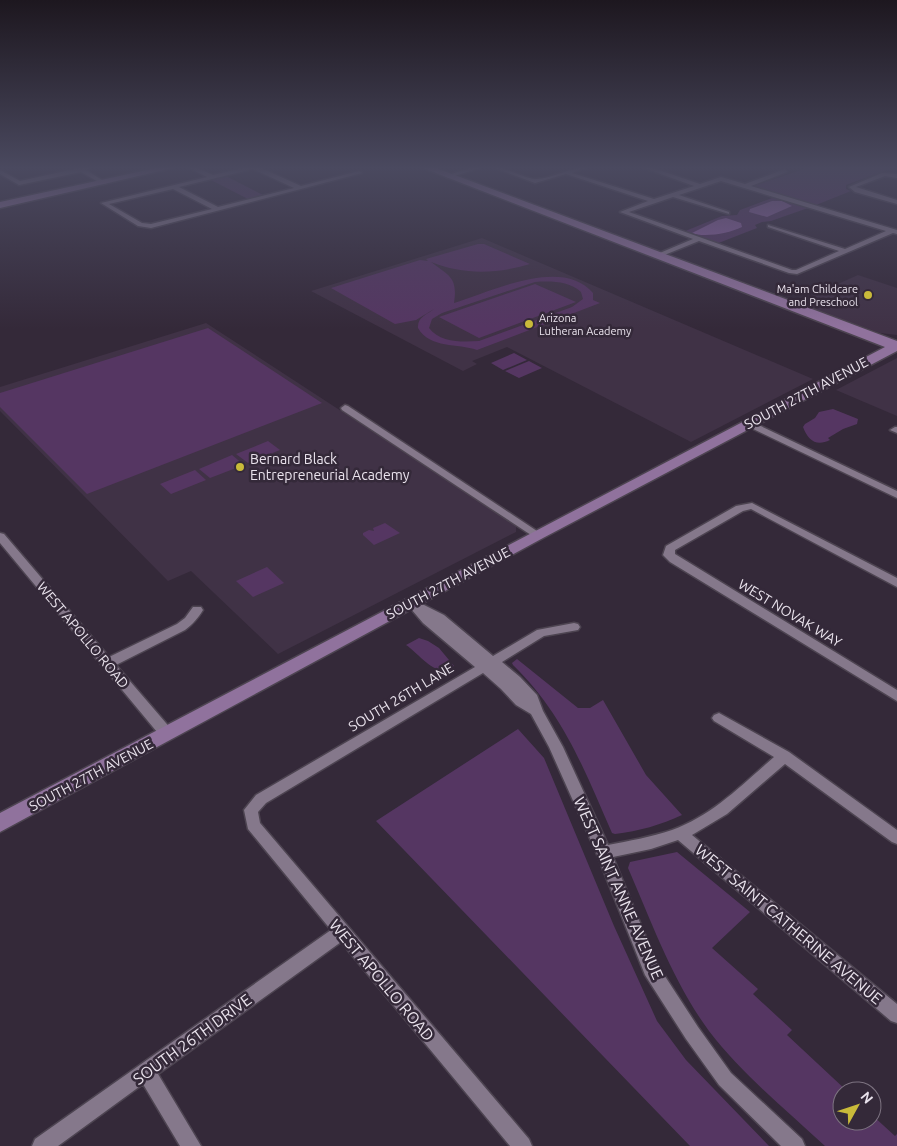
<svg xmlns="http://www.w3.org/2000/svg" width="897" height="1146" font-family="Ubuntu,sans-serif">
	<style>
		.built { fill: #403246 }
		.green { fill: #553662; fill-rule: evenodd }
		.water { fill: #9163a5 }
		.lines { fill: none; stroke-linecap: round; stroke-linejoin: round }
		.street-casing { stroke: #4d4451; stroke-width: 3 }
		.secondary-casing { stroke: #4d4451; stroke-width: 3 }
		.street { fill: #85788b; fill-rule: evenodd }
		.secondary { fill: #90729d; fill-rule: evenodd }
		.poi-dot { fill: #c9ba3a; stroke: #342939; stroke-width: 2 }
		.labels { text-anchor: middle; dominant-baseline: central; stroke-width: 5; stroke-linejoin: round; paint-order: stroke }
		.far-poi-label { font-size: 11px; fill: #eae3ed; stroke: #342939; text-anchor: end }
		.street-label { font-size: 14px; fill: #eae3ed; stroke: #342939 }
		.poi-label { font-size: 14px; fill: #eae3ed; stroke: #342939; text-anchor: start }
		.near-street-label { font-size: 16px; fill: #eae3ed; stroke: #342939 }
	</style>
	<rect width="100%" height="100%" fill="#342939"/>
	<g class="built">
		<path d="M482 238 813 379 691 442 507 347 472 361 477 364 463 371 311 291Z"/>
		<path d="M858 275 897 288V335L880 333 795 303Z"/>
		<path d="M206 323 513 523 516 526V532L278 654 191 571 168 581 0 411V387Z"/>
		<path d="M897 358V416L836 390Z"/>
	</g>
	<g class="green">
		<path d="M807 168H892L846 185V189L851 191 816 205 753 186Z"/>
		<path d="M226 176 263 195 248 199 211 180Z"/>
		<path d="M775 197 808 208 771 221 762 222 755 225 757 228 716 244 683 232 722 216 737 215 740 210Z"/>
		<path d="M478 244H484L530 264C497 274 463 275 431 262 449 276 458 277 454 303 490 292 562 256 593 293V300L600 303 477 350C458 343 430 349 418 328 417 317 428 314 434 309L416 320 395 324 331 288 420 260 428 261 426 259ZM535 282C551 281 569 281 581 292L583 299 572 307 479 341C463 342 440 343 429 328L432 319 442 313Z"/>
		<path d="M535 284 576 302 479 338 439 317Z"/>
		<path d="M208 328 322 403 87 494 0 407V393Z"/>
		<path d="M514 353 527 360 503 370 491 363Z"/>
		<path d="M529 361 542 368 519 378 505 371Z"/>
		<path d="M833 409 858 419 857 424 843 429 828 438 830 440C816 447 808 440 803 427L805 424 815 418 819 412Z"/>
		<path d="M268 441 280 450 248 463 236 454Z"/>
		<path d="M232 455 244 465 210 478 199 469Z"/>
		<path d="M195 470 206 480 171 494 160 484Z"/>
		<path d="M385 523 400 533 374 545 363 535V533L369 530 374 531 373 528Z"/>
		<path d="M267 567 284 583 253 597 236 581Z"/>
		<path d="M419 638 428 641 439 648 454 666C437 681 419 653 406 645Z"/>
		<path d="M517 659 578 708H590L603 700 646 775 682 815C661 825 639 831 615 834L612 833C584 769 564 715 513 665L512 663Z"/>
		<path d="M518 729 544 758 614 926 657 1021 686 1060 769 1146H690L376 821Z"/>
		<path d="M677 852 750 912 712 948 758 989 753 994 792 1030 787 1035 847 1091H842V1121H872V1115L895 1136 897 1134V1146H825C785 1109 742 1074 709 1031 673 982 652 923 628 868L630 862Z"/>
	</g>
	<g class="water">
		<path d="M772 201H782L792 206 767 217 749 212 750 209Z"/>
		<path d="M726 218 741 223 742 227C730 233 704 238 692 233L718 220Z"/>
	</g>
	<g class="lines">
		<defs>
			<g id="street">
				<path d="M79 168H91L86 170 107 183 102 184 81 172 19 185 0 174V170L20 181Z"/>
				<path d="M189 168H197L213 175 243 168H261L301 186 359 171 362 173 151 228 138 226 101 203 207 177ZM253 169 294 188 218 207 179 187ZM173 189 212 209 151 224 142 223 109 204Z"/>
				<path d="M470 168H480L448 178 445 176Z"/>
				<path d="M495 168C510 168 524 179 536 179 551 179 568 168 585 168L572 173 654 199 694 186 644 168H653L700 184 721 177 745 184 785 169 787 172 751 186 897 230V234L893 233 797 274 789 273 699 241 657 258 655 257V255L693 239 620 212 648 201 566 174 535 183ZM721 181 886 231 845 249 768 225V227L839 251 796 270H792L629 212 673 197 729 214V212L679 195Z"/>
				<path d="M882 173 897 174V178L885 176 856 187 897 200V204L855 192 849 187Z"/>
				<path d="M345 405 348 406 543 535 538 538 534 537 342 410 341 408Z"/>
				<path d="M748 420 897 491V498L745 425V421Z"/>
				<path d="M895 427H897V433L890 430Z"/>
				<path d="M752 503 897 578V587L751 509 743 511 675 550V554L897 690V701L670 562 663 555 666 546 736 506Z"/>
				<path d="M0 533 4 534 109 657 177 624 185 618 193 607H201L203 610C198 618 193 624 185 630L116 665 172 730 174 734 172 738 167 739 162 738 0 543Z"/>
				<path d="M412 599 444 615 493 656 537 630 574 623 578 624 580 627 578 630 544 636 502 662 520 677 537 695 543 711 563 747 608 845C629 841 651 837 672 830 712 816 743 784 774 757L714 721 712 718 714 715 719 713 789 752 897 830V844L892 842 785 764 727 814 692 835 897 1004V1023L891 1021 678 840 651 849 613 857 657 964 698 1027 731 1073 802 1139 805 1146H781L719 1085 686 1039 645 975 596 852 549 747 531 714 516 705 501 689 483 673 266 803 258 812 260 823 529 1139 532 1146H510L341 942 158 1074 201 1146H180L143 1084 58 1146H32L35 1139 331 930 248 829 244 810 256 795 475 667 423 623 406 603Z"/>
			</g>
			<g id="secondary">
				<path d="M156 168H173L0 208V202Z"/>
				<path d="M423 168H436L897 341V351L543 538 0 832V813L885 347Z"/>
			</g>
		</defs>
		<use href="#street" class="street-casing"/>
		<use href="#secondary" class="secondary-casing"/>
		<use href="#street" class="street"/>
		<use href="#secondary" class="secondary"/>
	</g>
	<linearGradient id="sky" x2="0" y2="1"><stop stop-color="#1d171f"/><stop offset="0.51" stop-color="#4a495f"/><stop offset="1" stop-color="#4a495f" stop-opacity="0"/></linearGradient>
	<rect width="897" height="329" fill="url(#sky)"/>
	<g class="poi-dot">
		<circle cx="868" cy="295" r="5"/>
		<circle cx="529" cy="324" r="5"/>
		<circle cx="240" cy="467" r="5"/>
	</g>
	<g class="labels">
		<g class="far-poi-label">
			<text x="858" y="289">Ma'am Childcare<tspan x="858" dy="13">and Preschool</tspan></text>
			<text x="539" y="318" text-anchor="start">Arizona<tspan x="539" dy="13">Lutheran Academy</tspan></text>
		</g>
		<g class="street-label">
			<text transform="translate(806 393) rotate(-28)">SOUTH 27TH AVENUE</text>
			<text transform="translate(448 583) rotate(-28)">SOUTH 27TH AVENUE</text>
			<text transform="translate(790 613) rotate(31)">WEST NOVAK WAY</text>
			<text transform="translate(83 635) rotate(50)">WEST APOLLO ROAD</text>
			<text transform="translate(401 697) rotate(-31)">SOUTH 26TH LANE</text>
			<text transform="translate(91 775) rotate(-28)">SOUTH 27TH AVENUE</text>
		</g>
		<g class="poi-label">
			<text x="250" y="459">Bernard Black<tspan x="250" dy="16">Entrepreneurial Academy</tspan></text>
		</g>
		<g class="near-street-label">
			<text transform="translate(619 888) rotate(66)">WEST SAINT ANNE AVENUE</text>
			<text transform="translate(789 924) rotate(40)">WEST SAINT CATHERINE AVENUE</text>
			<text transform="translate(382 980) rotate(50)">WEST APOLLO ROAD</text>
			<text transform="translate(192 1039) rotate(-36)">SOUTH 26TH DRIVE</text>
		</g>
	</g>
	<g transform="translate(857 1106) rotate(50)"><circle r="24" fill="#342939" stroke="#7d7381"/>
	<path d="M0-4L9 19L0 12L-9 19Z" fill="#c9ba3a"/>
	<text y="-8" font-size="14" font-weight="bold" text-anchor="middle" fill="#eae3ed">N</text>
	</g>
</svg>
